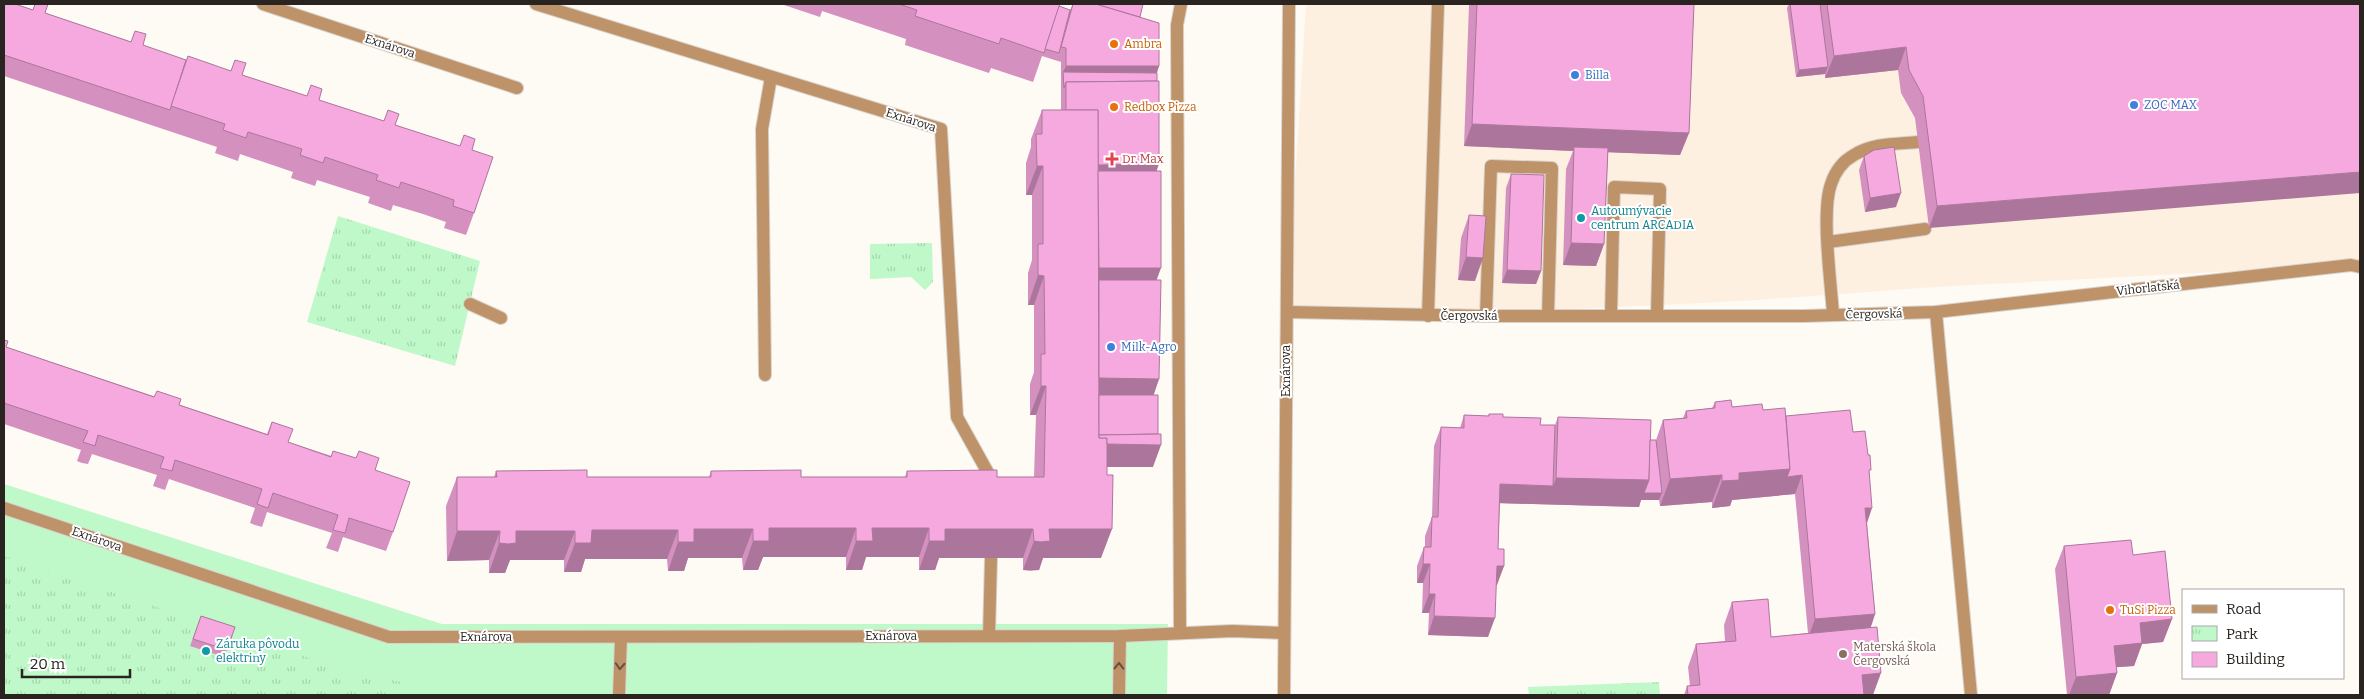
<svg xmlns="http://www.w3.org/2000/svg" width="2364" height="699" font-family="Bitter,serif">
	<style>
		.built { fill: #fef0e1 }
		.grass { fill: #c0f9c9 }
		.park { fill: url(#park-tufts) }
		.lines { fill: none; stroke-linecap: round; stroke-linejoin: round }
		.lane-casing { stroke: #d8d3ce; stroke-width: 14 }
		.street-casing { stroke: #d8d3ce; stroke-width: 14 }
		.lane { stroke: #bf9369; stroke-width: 12 }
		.street { stroke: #bf9369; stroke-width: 12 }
		.wall { fill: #d491c0 }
		.shaded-wall { fill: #ac769c }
		.building { fill: #f6a9df; stroke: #ac769c }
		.oneway { stroke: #65503d }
		.food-dot { fill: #e8710a; stroke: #fff; stroke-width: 2 }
		.shop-dot { fill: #3f7fe0; stroke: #fff; stroke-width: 2 }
		.health-dot { fill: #e0444e; stroke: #fff; stroke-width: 2 }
		.culture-dot { fill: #0f9aa8; stroke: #fff; stroke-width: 2 }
		.education-dot { fill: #8d6e63; stroke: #fff; stroke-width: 2 }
		.labels { text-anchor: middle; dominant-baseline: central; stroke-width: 4; stroke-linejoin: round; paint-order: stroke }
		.food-label { font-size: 12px; fill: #c56008; stroke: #fff; text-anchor: start }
		.street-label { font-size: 12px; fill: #29241f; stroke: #fff }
		.shop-label { font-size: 12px; fill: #366cbe; stroke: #fff; text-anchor: start }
		.health-label { font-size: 12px; fill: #be3a42; stroke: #fff; text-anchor: start }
		.culture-label { font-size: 12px; fill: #0d838f; stroke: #fff; text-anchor: start }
		.education-label { font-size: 12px; fill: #785e54; stroke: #fff; text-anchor: start }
	</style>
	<defs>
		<pattern id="park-tufts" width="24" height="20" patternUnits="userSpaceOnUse" patternTransform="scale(1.25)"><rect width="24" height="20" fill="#c0f9c9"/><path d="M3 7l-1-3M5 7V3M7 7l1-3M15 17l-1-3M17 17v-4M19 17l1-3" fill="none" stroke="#a5d5ac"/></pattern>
	</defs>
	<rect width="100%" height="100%" fill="#fefaf4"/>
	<path class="built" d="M1306 4H2360V266L2351 265 1935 287 1742 301 1428 316 1287 312Z"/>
	<path class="grass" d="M4 484 442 624H1168L1167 695H4Z"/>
	<g class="park">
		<path d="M338 216 480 261 455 366 307 322Z"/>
		<path d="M932 243 933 282 925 290 911 277 870 279V244Z"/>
		<path d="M4 556 360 675 403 682V695H4Z"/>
		<path d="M1659 682 1660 695H1529L1528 687Z"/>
	</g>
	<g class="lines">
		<defs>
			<g id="lane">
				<path d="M1828 242 1925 229"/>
				<path d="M470 304 501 318"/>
				<path d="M1833 314C1831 283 1821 212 1831 184 1835 172 1843 161 1854 155 1873 143 1896 144 1918 142"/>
				<path d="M1611 315 1614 187 1660 189 1657 315"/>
				<path d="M1486 316 1491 166 1552 168 1548 316"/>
				<path d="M765 375 762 129 771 77"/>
				<path d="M1180 633 1177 25 1181 4"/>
				<path d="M619 695 621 637"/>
				<path d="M1119 695 1120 636"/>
			</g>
			<g id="street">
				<path d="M263 4 517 88"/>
				<path d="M536 4 941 129 957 417 992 480 991 486"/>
				<path d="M1287 312 1486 316H1804L1936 312 2351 265 2360 267"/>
				<path d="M1936 312 1971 695"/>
				<path d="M1428 316 1438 4"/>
				<path d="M4 508 389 637 1120 636 1232 631 1284 633"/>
				<path d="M989 636 991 558"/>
				<path d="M1284 695 1289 4"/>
			</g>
		</defs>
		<use href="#lane" class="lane-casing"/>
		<use href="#street" class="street-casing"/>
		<use href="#lane" class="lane"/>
		<use href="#street" class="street"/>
	</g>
	<g class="wall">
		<path d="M4 4 33 10 35 4 45 13 186 60 231 71 235 60 242 75 472 150 474 213 466 235 444 228 446 222 423 214 393 205 391 211 368 203 370 197 317 180 315 186 291 178 293 172 240 154 238 161 215 153 217 147 4 76Z"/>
		<path d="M781 4H1060L1059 6 1070 10 1073 4 1140 17 1159 66 1157 73V280L1159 379 1153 395V467H1107L1101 558H1043L1039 570 1030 571 1023 570V558H939L935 570H919V557H866L862 570H846V557H763L758 570H743L742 558H688L684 571H668L667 559H585L581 572H564V560H510L505 573H489V560L447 561 446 506 457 477H494L496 471 587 477H709L711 471 801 477H905L907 471 997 477H1034L1036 415H1030V384L1034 372V305H1028V273L1032 260V195H1026V163L1031 147V139L1042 110H1061V62L1042 56 1033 82 991 68 989 73 905 45 906 39 822 11 820 17Z"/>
		<path d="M1469 4H1694L1689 133 1680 155 1608 152 1604 244 1596 266 1563 265 1566 169 1573 151 1464 146Z"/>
		<path d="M1789 4H2360L1929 228 1915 118 1901 93 1898 70 1825 78V74L1796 77 1787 8Z"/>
		<path d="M1864 156 1896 207 1865 212 1859 170Z"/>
		<path d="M1511 174 1541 271 1536 284 1502 283 1506 188Z"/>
		<path d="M1469 215 1475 281 1458 280 1461 238Z"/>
		<path d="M4 340 6 347 267 434 272 422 288 442 375 470 393 532 386 551 343 537 338 552 326 548 332 533 267 512 262 527 255 525 250 523 255 508 169 479 165 490 153 486 157 475 92 454 88 464 82 463 77 461 81 450 4 424Z"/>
		<path d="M1715 402 1732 407 1763 410 1853 432 1869 475 1867 523 1875 614 1870 628 1873 695H1684L1687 686H1690L1688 667 1696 644 1725 641 1724 625 1732 602 1771 637 1808 633 1795 494 1732 500 1730 506 1712 508V502L1660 506 1659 500H1641L1639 507 1500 503 1498 549 1504 566 1496 585 1488 637 1428 635 1429 613H1422L1423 583H1417V566L1424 547H1425V536L1432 517 1434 446 1441 427 1460 428 1464 415 1488 416 1489 414 1540 425H1555L1558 417 1650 440H1656L1663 420 1683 418 1686 411 1712 408Z"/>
		<path d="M2064 546 2133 555 2172 619 2163 642 2142 644 2134 666 2116 667 2117 673 2109 695H2067L2055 569Z"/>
		<path d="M201 616 235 627 224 657 190 646Z"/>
	</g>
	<g class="shaded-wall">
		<path d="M1906 47 1898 70 1825 78 1834 56Z"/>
		<path d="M1066 66H1159L1154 80 1063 72Z"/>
		<path d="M1828 67 1825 74 1796 77 1799 70Z"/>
		<path d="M1472 124 1689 133 1680 155 1574 151V147L1573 151 1464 146Z"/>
		<path d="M1159 164 1154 178H1094L1092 165Z"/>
		<path d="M1037 166H1043L1032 195H1026Z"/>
		<path d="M2360 172V193L1929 228 1937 206Z"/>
		<path d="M1901 193 1896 207 1865 212 1870 198Z"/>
		<path d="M1571 243 1604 244 1596 266 1563 265Z"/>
		<path d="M1466 257 1483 258 1475 281 1458 280Z"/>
		<path d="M1095 268H1161L1154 287H1095Z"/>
		<path d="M1507 270 1541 271 1536 284 1502 283Z"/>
		<path d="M1038 275 1044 276 1034 305H1028Z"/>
		<path d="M1095 378 1159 379 1153 397 1093 396Z"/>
		<path d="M1041 386H1046L1036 415H1030Z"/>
		<path d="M1097 444 1161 445 1153 467H1088Z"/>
		<path d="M1790 469 1802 475 1795 494 1732 500 1730 506 1712 508 1722 481 1739 473Z"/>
		<path d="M1722 475 1712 502 1660 506 1670 479Z"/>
		<path d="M1556 478 1649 480 1662 493 1659 500H1641L1639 507 1493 503 1500 484 1553 486Z"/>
		<path d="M1865 508H1872L1866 526Z"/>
		<path d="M769 528H856L846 557H763L758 570H743L753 541Z"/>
		<path d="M872 528H929L919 557H866L862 570H846L856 541Z"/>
		<path d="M694 529H753L742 558H688L684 571H668L678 542Z"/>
		<path d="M945 529H1033L1023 558H939L935 570H919L929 541Z"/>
		<path d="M1049 529H1112L1101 558H1043L1039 570H1023L1034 541Z"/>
		<path d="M592 530H678L667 559H585L581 572H564L575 543Z"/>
		<path d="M457 531H500L489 560 447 561Z"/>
		<path d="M516 531H575L564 560H510L505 573H489L499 543Z"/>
		<path d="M1423 564H1430L1423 583H1417Z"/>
		<path d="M1497 566H1504L1497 585H1490Z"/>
		<path d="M1429 594H1435L1429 613H1422Z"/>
		<path d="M1875 614 1869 633 1808 638 1815 619Z"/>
		<path d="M1434 616 1495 618 1488 637 1428 635Z"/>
		<path d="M2172 619 2163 642 2142 644 2134 666 2106 668 2114 646 2140 623Z"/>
		<path d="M1881 673 1873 695H1855L1862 675Z"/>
		<path d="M2117 673 2109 695H2069L2076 677Z"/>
	</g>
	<g class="building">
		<path d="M4 4H15L33 10 35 4H48L45 13 131 42 135 31 146 34 143 45 186 60 170 110 4 55Z"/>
		<path d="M899 4H1060L1044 53 1001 38 999 44 915 16 917 10Z"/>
		<path d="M1073 4H1096L1159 23V66H1066V48L1061 47Z"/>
		<path d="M1096 4H1143L1140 17Z"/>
		<path d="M1477 4H1694L1689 133 1472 124Z"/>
		<path d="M1790 4H1820L1828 67 1799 70Z"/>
		<path d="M1827 4H2360V172L1937 206 1923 96 1909 70 1906 47 1834 56Z"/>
		<path d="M1059 6 1070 10 1059 53 1045 49Z"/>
		<path d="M188 56 231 71 235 60 246 63 242 75 307 96 311 85 322 89 319 100 384 121 388 110 399 114 395 125 460 146 464 135 475 139 472 150 493 157 474 213 453 206 454 200 431 192 401 182 399 188 376 180 378 175 325 157 323 163 300 155 302 149 248 132 246 138 223 130 225 124 171 106Z"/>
		<path d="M1063 72 1157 73V81L1066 82 1064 88Z"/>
		<path d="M1159 81V164L1098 165V110H1066V82Z"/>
		<path d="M1042 110H1098L1099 438H1107V475H1113L1112 529H1049L1050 541 1041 542 1034 541 1033 529H945V541H929V528H872L873 541H856V528H769V541H753V529H694V542H678V530H592L591 543H575V531H516V543L508 544 499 543 500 531H457V477H497L496 471 587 470V477H711V471L801 470V477H907V471L997 470V477H1044L1046 386H1041V354H1045L1044 276 1038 275V244H1043V166H1037L1036 134H1042Z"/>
		<path d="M1574 147 1608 148 1604 244 1571 243Z"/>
		<path d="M1894 147 1901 193 1870 198 1864 156 1874 150Z"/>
		<path d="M1098 171H1161V268H1099Z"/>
		<path d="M1511 174 1544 175 1541 271 1507 270Z"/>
		<path d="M1469 215 1486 216 1483 258 1466 257Z"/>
		<path d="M1099 280H1161L1159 379 1099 378Z"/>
		<path d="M4 340 8 341 6 347 154 397 157 391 181 399 179 405 268 435 272 422 293 429 288 442 331 457 333 451 356 458 359 451 379 458 375 470 410 482 393 532 349 518 345 533 333 530 338 515 273 493 268 508 262 506 257 504 262 489 175 460 172 471 160 468 164 457 98 435 95 446 83 442 88 431 4 403Z"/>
		<path d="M1099 395H1158V434L1099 435Z"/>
		<path d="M1731 400 1732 407 1762 404 1763 410 1785 408 1790 469 1739 473V480L1722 481V475L1670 479 1663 420 1687 418 1686 411 1715 408V402Z"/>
		<path d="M1850 410 1853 432 1865 431 1868 455H1870L1871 470H1869L1872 508H1865L1875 614 1815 619 1802 475 1787 477 1790 469 1786 416Z"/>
		<path d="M1489 414H1503V417L1541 418 1540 425H1555L1553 486 1500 484 1498 549H1504V566H1497L1495 618 1434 616 1435 594H1429L1430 564H1423L1424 547H1431L1432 517H1438L1441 427 1464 428V415L1489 416Z"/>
		<path d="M1558 417 1651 420 1649 480 1556 478Z"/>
		<path d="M1161 434V445L1107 444V438H1099V435Z"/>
		<path d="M1650 440H1656L1662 493H1644L1649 480Z"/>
		<path d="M2131 540 2133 555 2165 551 2172 619 2140 623 2142 643 2114 646 2117 673 2076 677 2064 546Z"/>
		<path d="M1768 599 1771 637 1877 627 1881 673 1862 675 1864 695H1688L1687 686 1700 685 1696 644 1736 641 1732 602Z"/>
		<path d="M201 616 235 627 227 650 193 639Z"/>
	</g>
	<defs><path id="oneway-chevron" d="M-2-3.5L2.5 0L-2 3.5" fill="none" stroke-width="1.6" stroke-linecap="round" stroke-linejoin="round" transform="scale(1.25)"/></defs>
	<g class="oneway">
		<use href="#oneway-chevron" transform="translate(620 666) rotate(93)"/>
		<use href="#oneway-chevron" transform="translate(1119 666) rotate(-89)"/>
	</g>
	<g class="food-dot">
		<circle cx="1114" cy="44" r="5"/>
		<circle cx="1114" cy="107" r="5"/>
		<circle cx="2110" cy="610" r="5"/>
	</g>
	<g class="shop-dot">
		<circle cx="1575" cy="75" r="5"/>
		<circle cx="2134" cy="105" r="5"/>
		<circle cx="1111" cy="347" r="5"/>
	</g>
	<path class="health-dot" d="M1109.5 151.5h5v5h5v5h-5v5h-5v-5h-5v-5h5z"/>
	<g class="culture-dot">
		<circle cx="1581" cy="218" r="5"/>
		<circle cx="206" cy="651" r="5"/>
	</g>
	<circle class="education-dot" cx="1843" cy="654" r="5"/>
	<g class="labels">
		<g class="food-label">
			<text x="1124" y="44">Ambra</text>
			<text x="1124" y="107">Redbox Pizza</text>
			<text x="2120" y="610">TuSi Pizza</text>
		</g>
		<g class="street-label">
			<text transform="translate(390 46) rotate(18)">Exnárova</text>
			<text transform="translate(911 120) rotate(18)">Exnárova</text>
			<text transform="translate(2148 288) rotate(-6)">Vihorlatská</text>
			<text transform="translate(1874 314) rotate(-1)">Čergovská</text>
			<text x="1469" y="316">Čergovská</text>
			<text transform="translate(1286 371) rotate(-90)">Exnárova</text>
			<text transform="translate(97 539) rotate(19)">Exnárova</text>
			<text x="891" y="636">Exnárova</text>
			<text x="486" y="637">Exnárova</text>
		</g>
		<g class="shop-label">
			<text x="1585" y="75">Billa</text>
			<text x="2144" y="105">ZOC MAX</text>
			<text x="1121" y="347">Milk-Agro</text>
		</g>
		<g class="health-label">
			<text x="1122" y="159">Dr. Max</text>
		</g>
		<g class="culture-label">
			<text x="1591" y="211">Autoumývacie<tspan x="1591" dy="14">centrum ARCADIA</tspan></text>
			<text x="216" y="644">Záruka pôvodu<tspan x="216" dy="14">elektriny</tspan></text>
		</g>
		<g class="education-label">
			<text x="1853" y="647">Materská škola<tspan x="1853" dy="14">Čergovská</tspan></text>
		</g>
	</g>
	<rect width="2364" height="699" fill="none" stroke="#29241f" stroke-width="10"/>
	<rect x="2182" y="589" width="162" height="90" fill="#ffffff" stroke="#a9a7a5"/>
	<rect x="2192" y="605" width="25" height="8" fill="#bf9369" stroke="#a9a7a5"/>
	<text x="2226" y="614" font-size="15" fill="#29241f">Road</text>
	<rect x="2192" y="626" width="25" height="15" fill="url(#park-tufts)" stroke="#a9a7a5"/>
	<text x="2226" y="639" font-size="15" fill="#29241f">Park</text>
	<rect x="2192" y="652" width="25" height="15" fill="#f6a9df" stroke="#a9a7a5"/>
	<text x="2226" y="664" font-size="15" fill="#29241f">Building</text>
	<path d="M22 669v8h108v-8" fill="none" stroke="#29241f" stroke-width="2.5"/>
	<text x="30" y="669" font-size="15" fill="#29241f" stroke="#ffffff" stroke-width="4" paint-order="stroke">20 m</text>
</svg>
